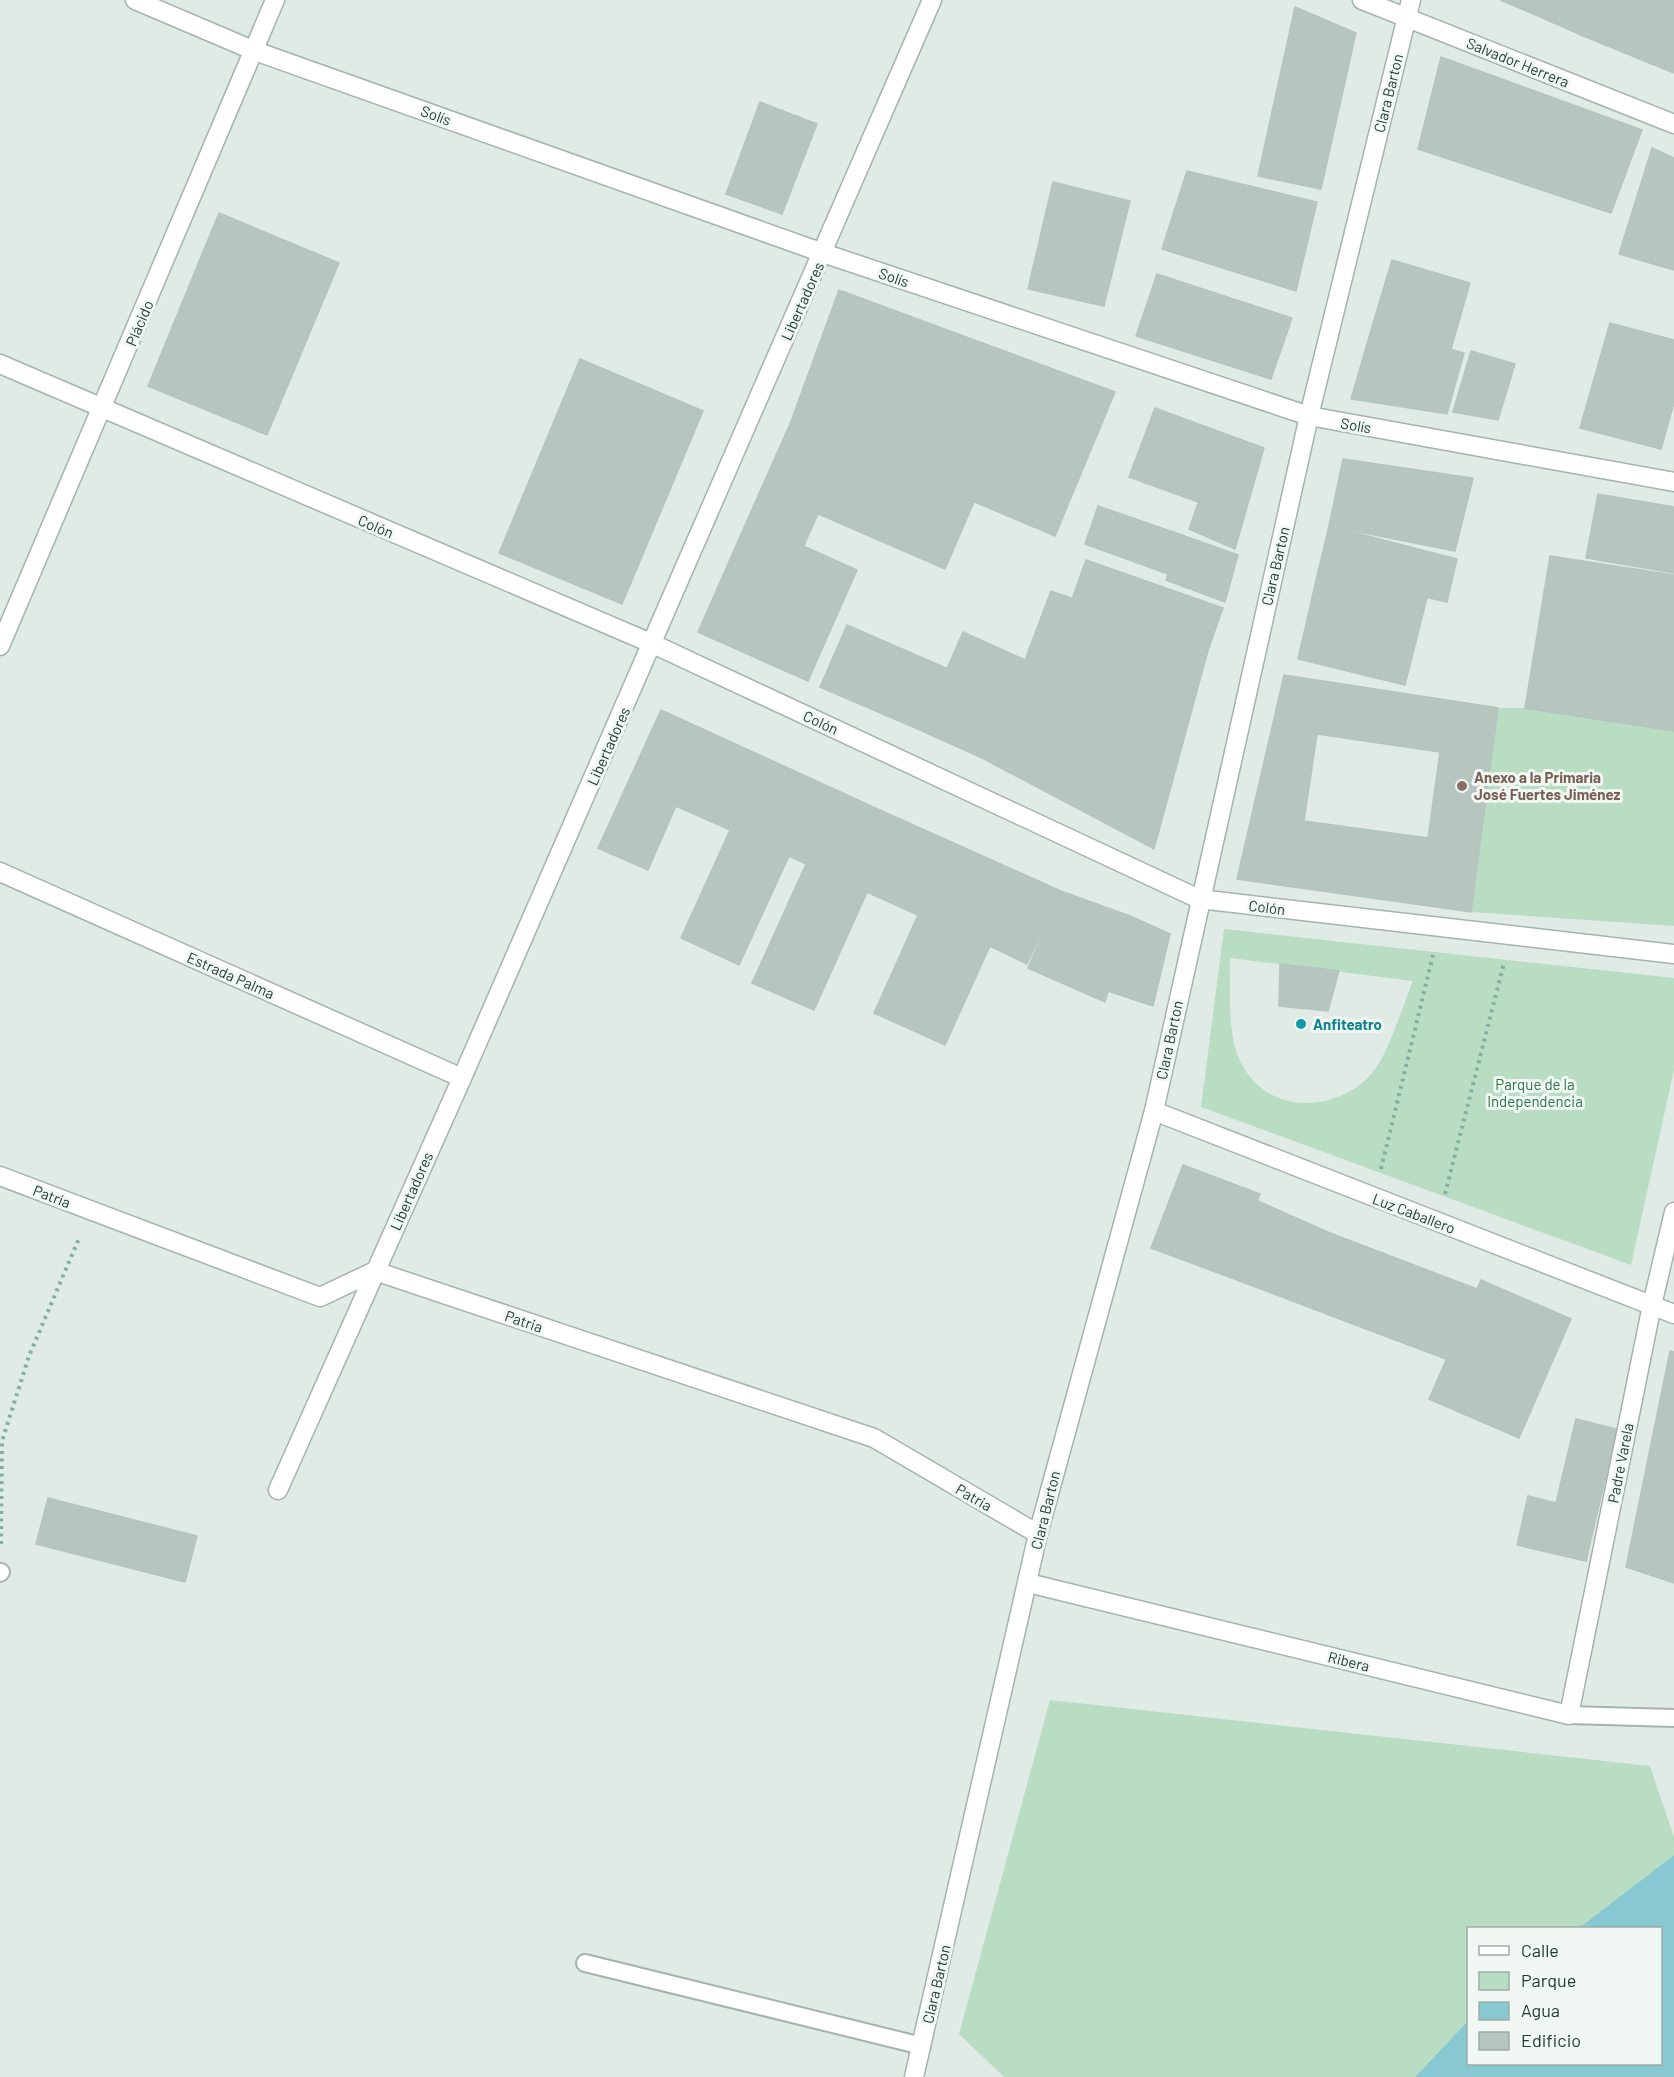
<svg xmlns="http://www.w3.org/2000/svg" width="1674" height="2077" font-family="Barlow,sans-serif">
	<style>
		.green { fill: #b9ddc2; fill-rule: evenodd }
		.water { fill: #87c8d2 }
		.building { fill: #b6c6bf; stroke: #b3c5bd; stroke-width: 1.5; fill-rule: evenodd }
		.lines { fill: none; stroke-linecap: round; stroke-linejoin: round }
		.service-casing { stroke: #a3b3ad; stroke-width: 20 }
		.minor-casing { stroke: #a3b3ad; stroke-width: 21 }
		.tertiary-casing { stroke: #a3b3ad; stroke-width: 21 }
		.path { stroke: #80b0a0; stroke-width: 4; stroke-dasharray: 3 4.5; stroke-linecap: butt }
		.service { stroke: #fff; stroke-width: 16 }
		.minor { stroke: #fff; stroke-width: 18 }
		.tertiary { stroke: #fff; stroke-width: 18 }
		.education-dot { fill: #8d6e63; stroke: #f1f8f4; stroke-width: 2 }
		.culture-dot { fill: #0f9aa8; stroke: #f1f8f4; stroke-width: 2 }
		.labels { text-anchor: middle; dominant-baseline: central; stroke-width: 6; stroke-linejoin: round; paint-order: stroke }
		.street-label { font-size: 15px; fill: #213c34; stroke: #f1f8f4 }
		.education-label { font-size: 15px; font-weight: bold; fill: #785e54; stroke: #f1f8f4; text-anchor: start }
		.culture-label { font-size: 15px; font-weight: bold; fill: #0d838f; stroke: #f1f8f4; text-anchor: start }
		.park-label { font-size: 15px; fill: #2a7445; stroke: #f1f8f4 }
	</style>
	<rect width="100%" height="100%" fill="#e0ebe6"/>
	<g class="green">
		<path d="M1498 708H1525L1674 731V926L1471 912Z"/>
		<path d="M1224 929 1674 978V1070L1631 1265 1201 1107ZM1230 958 1413 981C1403 1005 1388 1055 1372 1073 1337 1114 1267 1115 1241 1063 1226 1033 1231 990 1230 958Z"/>
		<path d="M1050 1700 1650 1766 1674 1837V1855L1579 1928H1468V2021L1415 2077H1004L959 2034Z"/>
	</g>
	<path class="water" d="M1674 1855V2077H1415L1468 2021V2064H1660V1928H1579Z"/>
	<g class="building">
		<path d="M1500 0H1527L1524 10Z"/>
		<path d="M1527 0H1592L1581 35 1524 10Z"/>
		<path d="M1592 0H1674V33L1664 69 1581 35Z"/>
		<path d="M1295 7 1356 33 1321 189 1258 176Z"/>
		<path d="M1674 33V73L1664 69Z"/>
		<path d="M1441 57 1642 130 1611 213 1418 149Z"/>
		<path d="M760 102 817 124 782 214 726 194Z"/>
		<path d="M1652 148 1674 158V247L1667 268 1619 254Z"/>
		<path d="M1187 171 1317 202 1296 291 1162 249Z"/>
		<path d="M1053 182 1130 201 1104 306 1028 289Z"/>
		<path d="M219 213 339 263 267 435 148 386Z"/>
		<path d="M1674 247V270L1667 268Z"/>
		<path d="M1392 260 1470 283 1451 349 1372 327Z"/>
		<path d="M1157 274 1292 318 1271 379 1136 336Z"/>
		<path d="M839 290 1115 392 1055 536 790 424Z"/>
		<path d="M1610 323 1674 340V403L1661 449 1580 428Z"/>
		<path d="M1372 327 1464 353 1447 414 1351 399Z"/>
		<path d="M1471 351 1515 364 1498 420 1453 412Z"/>
		<path d="M580 359 703 411 622 604 499 553Z"/>
		<path d="M1155 408 1223 433 1198 502 1129 477Z"/>
		<path d="M790 424 974 502 945 569 761 489Z"/>
		<path d="M1223 433 1264 448 1235 549 1189 529Z"/>
		<path d="M1343 459 1473 478 1455 551 1329 526Z"/>
		<path d="M761 489 818 514 754 657 698 632Z"/>
		<path d="M1598 494 1674 507V573L1586 558Z"/>
		<path d="M1098 506 1182 535 1168 574 1085 544Z"/>
		<path d="M1329 526 1457 559 1447 602 1318 572Z"/>
		<path d="M1182 535 1238 555 1225 602 1166 580Z"/>
		<path d="M803 546 857 570 808 681 754 657Z"/>
		<path d="M1550 556 1674 575V731L1525 708Z"/>
		<path d="M1086 560 1223 608 1209 647 1072 599Z"/>
		<path d="M1318 572 1427 598 1405 685 1298 659Z"/>
		<path d="M1051 591 1209 647 1154 849 982 758 1025 660Z"/>
		<path d="M847 625 948 669 920 730 820 687Z"/>
		<path d="M963 632 1025 660 982 758 920 730Z"/>
		<path d="M1284 675 1498 708 1471 912 1237 879ZM1317 734 1440 752 1428 838 1304 821Z"/>
		<path d="M661 710 900 819 814 1010 752 983 806 864 789 856 739 965 681 938 730 830 676 806 648 870 598 848Z"/>
		<path d="M900 819 1061 891 1027 964 990 946 945 1045 874 1013 918 915 867 892Z"/>
		<path d="M1061 891 1130 916 1105 1002 1028 968Z"/>
		<path d="M1130 916 1170 934 1153 1006 1108 991Z"/>
		<path d="M1280 964 1339 971 1328 1011 1279 1006Z"/>
		<path d="M1183 1165 1260 1194 1229 1277 1151 1248Z"/>
		<path d="M1258 1201 1330 1233 1303 1305 1229 1277Z"/>
		<path d="M1330 1233 1393 1257 1366 1329 1303 1305Z"/>
		<path d="M1393 1257 1477 1289 1446 1359 1366 1329Z"/>
		<path d="M1481 1280 1571 1319 1519 1438 1429 1399Z"/>
		<path d="M1670 1351 1674 1352V1583L1626 1567Z"/>
		<path d="M1576 1419 1617 1429 1586 1561 1517 1545 1528 1496 1556 1503Z"/>
		<path d="M48 1498 197 1536 185 1582 36 1544Z"/>
	</g>
	<g class="lines">
		<defs>
			<g id="service">
				<path d="M0 1573 1 1572"/>
				<path d="M1569 1715 1674 1718"/>
				<path d="M585 1963 922 2046"/>
			</g>
			<g id="minor">
				<path d="M1362 0 1674 124"/>
				<path d="M0 646 275 0"/>
				<path d="M0 872 462 1078"/>
				<path d="M1154 1111 1674 1314"/>
				<path d="M0 1176 320 1297 375 1271 874 1438 1038 1534"/>
				<path d="M278 1490 462 1078 932 0"/>
				<path d="M1028 1583 1569 1715 1652 1305 1674 1212"/>
				<path d="M914 2077 1038 1534 1154 1111 1309 416 1411 0"/>
			</g>
			<g id="tertiary">
				<path d="M135 0 255 51 823 253 1309 416 1674 482"/>
				<path d="M0 364 653 644 1199 899 1674 954"/>
			</g>
		</defs>
		<use href="#service" class="service-casing"/>
		<use href="#minor" class="minor-casing"/>
		<use href="#tertiary" class="tertiary-casing"/>
		<g class="path">
			<path d="M1381 1169 1433 955"/>
			<path d="M1445 1194 1504 963"/>
			<path d="M1 1544 2 1441 29 1356 80 1236"/>
		</g>
		<use href="#service" class="service"/>
		<use href="#minor" class="minor"/>
		<use href="#tertiary" class="tertiary"/>
	</g>
	<circle class="education-dot" cx="1462" cy="786" r="6"/>
	<circle class="culture-dot" cx="1301" cy="1024" r="6"/>
	<g class="labels">
		<g class="street-label">
			<text transform="translate(1518 62) rotate(22)">Salvador Herrera</text>
			<text transform="translate(1388 93) rotate(-76)">Clara Barton</text>
			<text transform="translate(436 115) rotate(20)">Solís</text>
			<text transform="translate(894 277) rotate(19)">Solís</text>
			<text transform="translate(802 301) rotate(-66)">Libertadores</text>
			<text transform="translate(139 323) rotate(-67)">Plácido</text>
			<text transform="translate(1356 425) rotate(10)">Solís</text>
			<text transform="translate(376 526) rotate(23)">Colón</text>
			<text transform="translate(1275 566) rotate(-77)">Clara Barton</text>
			<text transform="translate(821 722) rotate(25)">Colón</text>
			<text transform="translate(608 746) rotate(-66)">Libertadores</text>
			<text transform="translate(1267 907) rotate(7)">Colón</text>
			<text transform="translate(231 975) rotate(24)">Estrada Palma</text>
			<text transform="translate(1169 1040) rotate(-78)">Clara Barton</text>
			<text transform="translate(411 1191) rotate(-66)">Libertadores</text>
			<text transform="translate(52 1196) rotate(21)">Patria</text>
			<text transform="translate(1414 1213) rotate(21)">Luz Caballero</text>
			<text transform="translate(524 1321) rotate(19)">Patria</text>
			<text transform="translate(1620 1463) rotate(-79)">Padre Varela</text>
			<text transform="translate(974 1497) rotate(30)">Patria</text>
			<text transform="translate(1045 1510) rotate(-76)">Clara Barton</text>
			<text transform="translate(1349 1661) rotate(14)">Ribera</text>
			<text transform="translate(936 1984) rotate(-77)">Clara Barton</text>
		</g>
		<g class="education-label">
			<text x="1474" y="777">Anexo a la Primaria<tspan x="1474" dy="17">José Fuertes Jiménez</tspan></text>
		</g>
		<g class="culture-label">
			<text x="1313" y="1024">Anfiteatro</text>
		</g>
		<g class="park-label">
			<text x="1535" y="1084">Parque de la<tspan x="1535" dy="17">Independencia</tspan></text>
		</g>
	</g>
	<rect x="1467" y="1927" width="195" height="138" fill="#f1f8f4" stroke="#9eada7" stroke-width="1.5"/>
	<rect x="1479" y="1946" width="30" height="9" fill="#ffffff" stroke="#9eada7" stroke-width="1.5"/>
	<text x="1521" y="1957" font-size="18" fill="#213c34">Calle</text>
	<rect x="1479" y="1972" width="30" height="18" fill="#b9ddc2" stroke="#9eada7" stroke-width="1.5"/>
	<text x="1521" y="1987" font-size="18" fill="#213c34">Parque</text>
	<rect x="1479" y="2002" width="30" height="18" fill="#87c8d2" stroke="#9eada7" stroke-width="1.5"/>
	<text x="1521" y="2017" font-size="18" fill="#213c34">Agua</text>
	<rect x="1479" y="2032" width="30" height="18" fill="#b6c6bf" stroke="#9eada7" stroke-width="1.5"/>
	<text x="1521" y="2047" font-size="18" fill="#213c34">Edificio</text>
</svg>
